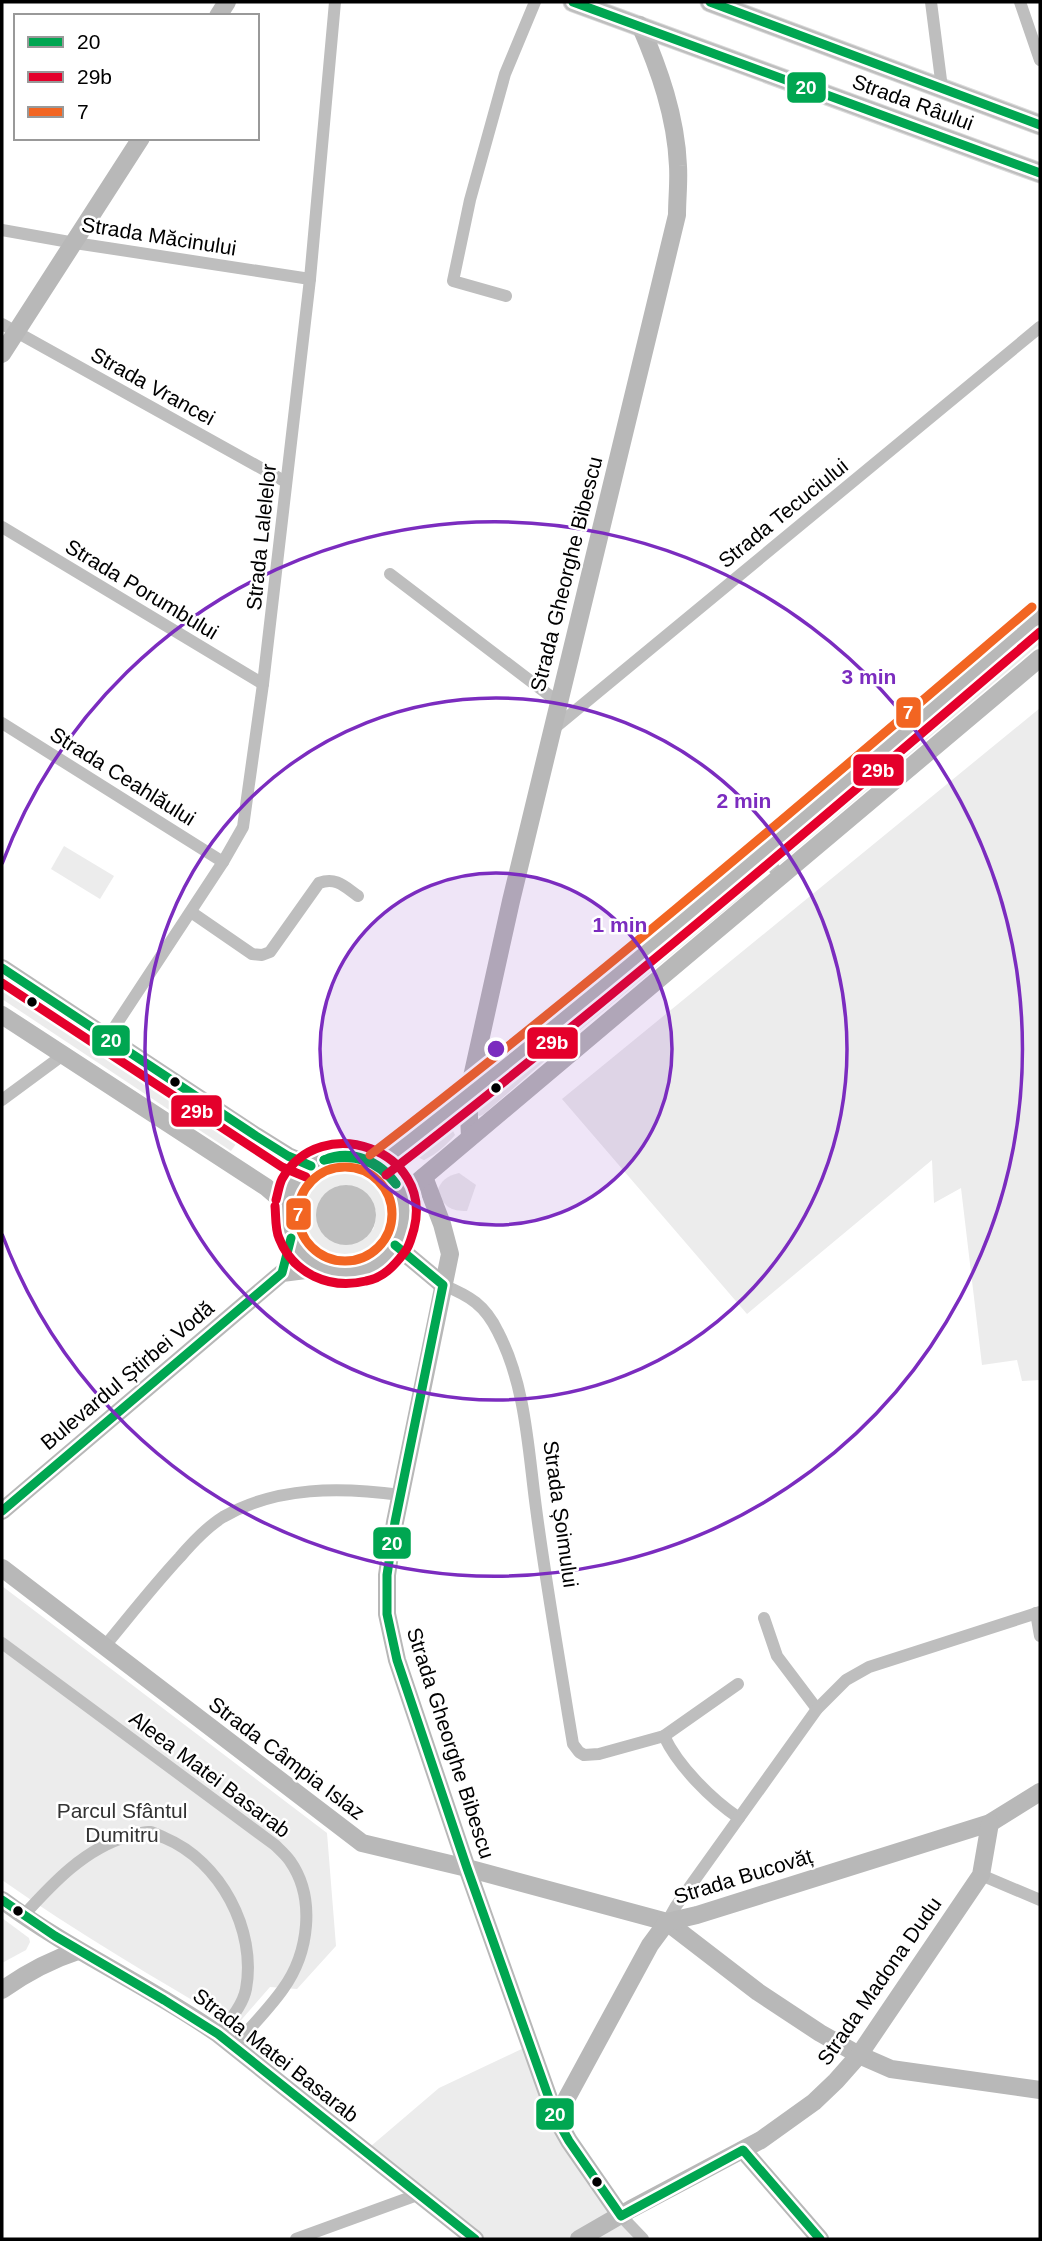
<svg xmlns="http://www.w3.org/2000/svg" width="1042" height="2241" font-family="Helvetica,sans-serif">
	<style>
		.green { fill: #ececec; fill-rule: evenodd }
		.water { fill: #bfbfbf }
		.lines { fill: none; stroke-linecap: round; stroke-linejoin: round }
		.primary-casing { stroke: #dbdbdb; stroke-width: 21 }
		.street { stroke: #bebebe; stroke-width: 12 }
		.secondary { stroke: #b8b8b8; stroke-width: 18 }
		.primary { stroke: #bebebe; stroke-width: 19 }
		.bus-1-casing { stroke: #fff; stroke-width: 14 }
		.bus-2-casing { stroke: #fff; stroke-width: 14 }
		.bus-3-casing { stroke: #fff; stroke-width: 14 }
		.bus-1 { stroke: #00a651; stroke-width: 9 }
		.bus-2 { stroke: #e4002b; stroke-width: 9 }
		.bus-3 { stroke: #f26522; stroke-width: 9 }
		.ring { fill: none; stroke: #7b2cbf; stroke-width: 3.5 }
		.bus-dot { fill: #000; stroke: #fff; stroke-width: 2.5 }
		.labels { text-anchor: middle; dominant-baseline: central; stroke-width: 5; stroke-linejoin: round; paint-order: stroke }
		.street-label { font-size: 21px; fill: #000; stroke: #fff }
		.park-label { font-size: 21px; fill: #333; stroke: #fff }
		.centre { fill: #7b2cbf; stroke: #fff; stroke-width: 3.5 }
		.ring-label { font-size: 21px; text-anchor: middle; font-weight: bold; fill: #7b2cbf; stroke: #fff; stroke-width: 5; stroke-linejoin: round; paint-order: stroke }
		.line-badge { stroke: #fff; stroke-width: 2.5 }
		.badge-label { font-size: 19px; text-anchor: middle; font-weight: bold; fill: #fff }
	</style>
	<rect width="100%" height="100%" fill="#fff"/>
	<g class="green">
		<path d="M1040 626V644L778 865 767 856Z"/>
		<path d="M1040 708V1380L1022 1381 1017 1360 982 1365 961 1188 934 1203 932 1160 747 1314 562 1099Z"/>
		<path d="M64 846 114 876 100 899 51 869Z"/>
		<path d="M743 876 752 879 753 885 746 893 573 1036 484 1114 480 1116 473 1114V1103Z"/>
		<path d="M2 984 238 1141 231 1151 2 999Z"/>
		<path d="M446 1127 452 1129 455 1135C446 1145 437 1154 424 1160L417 1157 415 1150 439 1130Z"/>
		<path d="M346 1168C424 1180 393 1279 331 1259 319 1255 309 1246 303 1234 288 1200 314 1174 346 1168ZM348 1185 376 1210V1220L373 1230 329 1191 338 1186Z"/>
		<path d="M459 1173 476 1185 467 1211C450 1211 445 1207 437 1192 441 1180 447 1176 459 1173Z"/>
		<path d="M2 1586 327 1833 336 1946 297 1989 270 1987 236 2026C157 1979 77 1933 2 1880Z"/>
		<path d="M2 1918 29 1938 30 1942 26 1950 2 1963Z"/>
		<path d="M530 2045 555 2119 643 2239H475L364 2152 439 2088Z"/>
	</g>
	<circle class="water" cx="346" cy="1215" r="30"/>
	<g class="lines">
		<defs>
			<g id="primary">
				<path d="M573 2 1040 173"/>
				<path d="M710 2 1040 125"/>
			</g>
		</defs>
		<use href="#primary" class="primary-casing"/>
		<g class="street">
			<path d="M931 2 942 88"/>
			<path d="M1020 2 1040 60"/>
			<path d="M2 230 75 243 310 279"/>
			<path d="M506 296 453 281 470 200 505 74 535 2"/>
			<path d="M2 324 286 482"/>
			<path d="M2 527 263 684"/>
			<path d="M390 574 558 702"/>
			<path d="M2 723 223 862"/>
			<path d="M552 730 1040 327"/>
			<path d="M761 854 780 875"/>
			<path d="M191 912 252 954 262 955 270 952 319 883C336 877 344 886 358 896"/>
			<path d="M108 1037 223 862 243 827 263 684 310 279 335 2"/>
			<path d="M2 1100 63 1055"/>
			<path d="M443 1285C470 1296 485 1305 498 1332 526 1386 528 1449 536 1508 545 1577 557 1645 568 1714L573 1744 579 1752 584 1755 599 1754 664 1736 738 1684"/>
			<path d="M1036 1613 1040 1636"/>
			<path d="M764 1618 777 1656 817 1709"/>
			<path d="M2 1643 275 1845C280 1850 286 1855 290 1861 316 1898 309 1953 283 1989 269 2009 250 2028 233 2047"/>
			<path d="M104 1647C129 1617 153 1586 180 1557 192 1543 207 1527 223 1517 277 1486 341 1487 401 1495"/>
			<path d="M664 1736C678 1766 711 1799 739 1818"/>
			<path d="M981 1875 1040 1900"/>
			<path d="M23 1916C52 1884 85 1848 129 1836 135 1835 143 1831 150 1832 155 1833 160 1836 165 1838 220 1861 257 1930 246 1989 243 2005 229 2022 218 2034"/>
			<path d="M667 1922 676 1906 817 1709 846 1680 869 1667 1040 1612"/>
			<path d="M621 2216 643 2239"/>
			<path d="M296 2239 417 2195"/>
		</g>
		<g class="secondary">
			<path d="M218 16 227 2"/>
			<path d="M2 354 141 138"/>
			<path d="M2 968 256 1136 288 1156 311 1166"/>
			<path d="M2 1015 266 1187 287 1205"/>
			<path d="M470 1137 468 1095 511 901 677 215C677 199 679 182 678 166 676 116 659 69 640 25"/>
			<circle cx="345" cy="1214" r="59"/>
			<path d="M378 1165 449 1110 761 854 1040 616"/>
			<path d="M424 1177 442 1224 450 1254 395 1522 387 1575V1614L397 1660 467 1868 556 2118 569 2141 621 2216"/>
			<path d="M401 1196 1040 658"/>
			<path d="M395 1245 443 1285"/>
			<path d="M2 1511 282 1273 321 1268"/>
			<path d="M2 1568 362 1843 467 1868 667 1922 758 1992 820 2033 859 2055 891 2069 1040 2090"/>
			<path d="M2 1900C70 1951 148 1985 218 2034L475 2239"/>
			<path d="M2 1990C26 1973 50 1960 78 1951"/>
			<path d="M556 2118 650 1945 667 1922 697 1915 990 1823 1040 1792"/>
			<path d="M743 2150 820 2239"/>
			<path d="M579 2239 631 2209 761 2140 814 2102 836 2081 859 2055 981 1875 990 1823"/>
		</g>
		<use href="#primary" class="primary"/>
		<defs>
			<g id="bus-1">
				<path d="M573 2 1040 173"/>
				<path d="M710 2 1040 125"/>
				<path d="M2 968 256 1136 288 1156 311 1166"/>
				<path d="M324 1160C351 1148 381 1161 396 1184"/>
				<path d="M324 1160C355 1153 376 1160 396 1184"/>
				<path d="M395 1245 443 1285 395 1522 387 1575V1614L397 1660 467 1868 556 2118 569 2141 621 2216 743 2150 820 2239"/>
				<path d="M2 1511 282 1273 291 1238"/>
				<path d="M2 1900 55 1936 164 2000 218 2034 475 2239"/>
			</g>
			<g id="bus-2">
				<path d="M2 983 250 1146 282 1167 306 1177"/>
				<path d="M386 1175C610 1001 825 816 1040 632"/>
				<path d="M275 1206C276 1216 275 1229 279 1238 293 1274 330 1290 366 1281 383 1278 394 1266 404 1253 410 1246 411 1238 414 1229 434 1150 321 1110 282 1179 279 1185 278 1193 276 1200"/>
			</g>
			<g id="bus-3">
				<path d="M370 1155C597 980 814 793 1032 607"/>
				<circle cx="345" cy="1214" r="47"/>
			</g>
		</defs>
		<use href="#bus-1" class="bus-1-casing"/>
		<use href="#bus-2" class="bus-2-casing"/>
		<use href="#bus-3" class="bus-3-casing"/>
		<use href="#bus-1" class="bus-1"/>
		<use href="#bus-2" class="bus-2"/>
		<use href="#bus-3" class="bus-3"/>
	</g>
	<circle cx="496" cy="1049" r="176" fill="#7b2cbf" fill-opacity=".12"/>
	<g class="ring">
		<circle cx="496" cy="1049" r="176"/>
		<circle cx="496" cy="1049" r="351"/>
		<path d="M2 864A527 527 0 1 1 2 1234"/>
	</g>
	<g class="bus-dot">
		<circle cx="32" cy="1002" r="6"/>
		<circle cx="175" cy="1082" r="6"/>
		<circle cx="496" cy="1088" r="6"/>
		<circle cx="18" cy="1911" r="6"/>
		<circle cx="597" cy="2182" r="6"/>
	</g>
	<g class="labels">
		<g class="street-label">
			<text transform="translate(913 102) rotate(20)">Strada Râului</text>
			<text transform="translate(159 236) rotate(9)">Strada Măcinului</text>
			<text transform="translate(153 386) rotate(29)">Strada Vrancei</text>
			<text transform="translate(783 513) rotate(-39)">Strada Tecuciului</text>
			<text transform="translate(261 537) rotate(-84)">Strada Lalelelor</text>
			<text transform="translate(566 574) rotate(-76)">Strada Gheorghe Bibescu</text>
			<text transform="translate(142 589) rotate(31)">Strada Porumbului</text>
			<text transform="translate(123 776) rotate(32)">Strada Ceahlăului</text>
			<text transform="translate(127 1375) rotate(-40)">Bulevardul Știrbei Vodă</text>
			<text transform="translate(561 1514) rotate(82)">Strada Șoimului</text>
			<text transform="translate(451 1743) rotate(72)">Strada Gheorghe Bibescu</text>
			<text transform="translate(287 1758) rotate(37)">Strada Câmpia Islaz</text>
			<text transform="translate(210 1774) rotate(37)">Aleea Matei Basarab</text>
			<text transform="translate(743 1876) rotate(-17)">Strada Bucovăț</text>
			<text transform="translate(879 1981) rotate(-55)">Strada Madona Dudu</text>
			<text transform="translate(276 2055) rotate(38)">Strada Matei Basarab</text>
		</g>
		<g class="park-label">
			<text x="122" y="1810">Parcul Sfântul<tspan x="122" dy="24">Dumitru</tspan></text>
		</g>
	</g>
	<circle cx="496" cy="1049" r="10" class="centre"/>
	<g class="ring-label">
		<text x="869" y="684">3 min</text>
		<text x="744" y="808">2 min</text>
		<text x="620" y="932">1 min</text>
	</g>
	<g class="line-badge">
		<rect x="786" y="71" width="41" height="33" rx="7" fill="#00a651"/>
		<rect x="895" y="696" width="27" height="33" rx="7" fill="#f26522"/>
		<rect x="852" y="753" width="53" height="34" rx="7" fill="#e4002b"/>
		<rect x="91" y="1024" width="40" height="33" rx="7" fill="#00a651"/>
		<rect x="526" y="1026" width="53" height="34" rx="7" fill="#e4002b"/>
		<rect x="170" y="1094" width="53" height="34" rx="7" fill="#e4002b"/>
		<rect x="285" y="1197" width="27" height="34" rx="7" fill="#f26522"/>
		<rect x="372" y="1526" width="40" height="34" rx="7" fill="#00a651"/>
		<rect x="535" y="2097" width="40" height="34" rx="7" fill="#00a651"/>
	</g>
	<g class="badge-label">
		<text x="806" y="94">20</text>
		<text x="908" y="719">7</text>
		<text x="878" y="777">29b</text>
		<text x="111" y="1047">20</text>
		<text x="552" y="1049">29b</text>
		<text x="197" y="1118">29b</text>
		<text x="298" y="1221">7</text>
		<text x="392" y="1550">20</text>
		<text x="555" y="2121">20</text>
	</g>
	<rect width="1042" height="2241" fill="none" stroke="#000000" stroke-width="7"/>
	<rect x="14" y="14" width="245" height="126" fill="#ffffff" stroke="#999999" stroke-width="2"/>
	<rect x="28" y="37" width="35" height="10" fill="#00a651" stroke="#999999" stroke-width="2"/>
	<text x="77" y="49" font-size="21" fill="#000000">20</text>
	<rect x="28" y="72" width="35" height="10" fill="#e4002b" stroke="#999999" stroke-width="2"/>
	<text x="77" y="84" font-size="21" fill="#000000">29b</text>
	<rect x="28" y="107" width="35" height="10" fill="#f26522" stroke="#999999" stroke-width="2"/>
	<text x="77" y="119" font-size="21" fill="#000000">7</text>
</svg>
